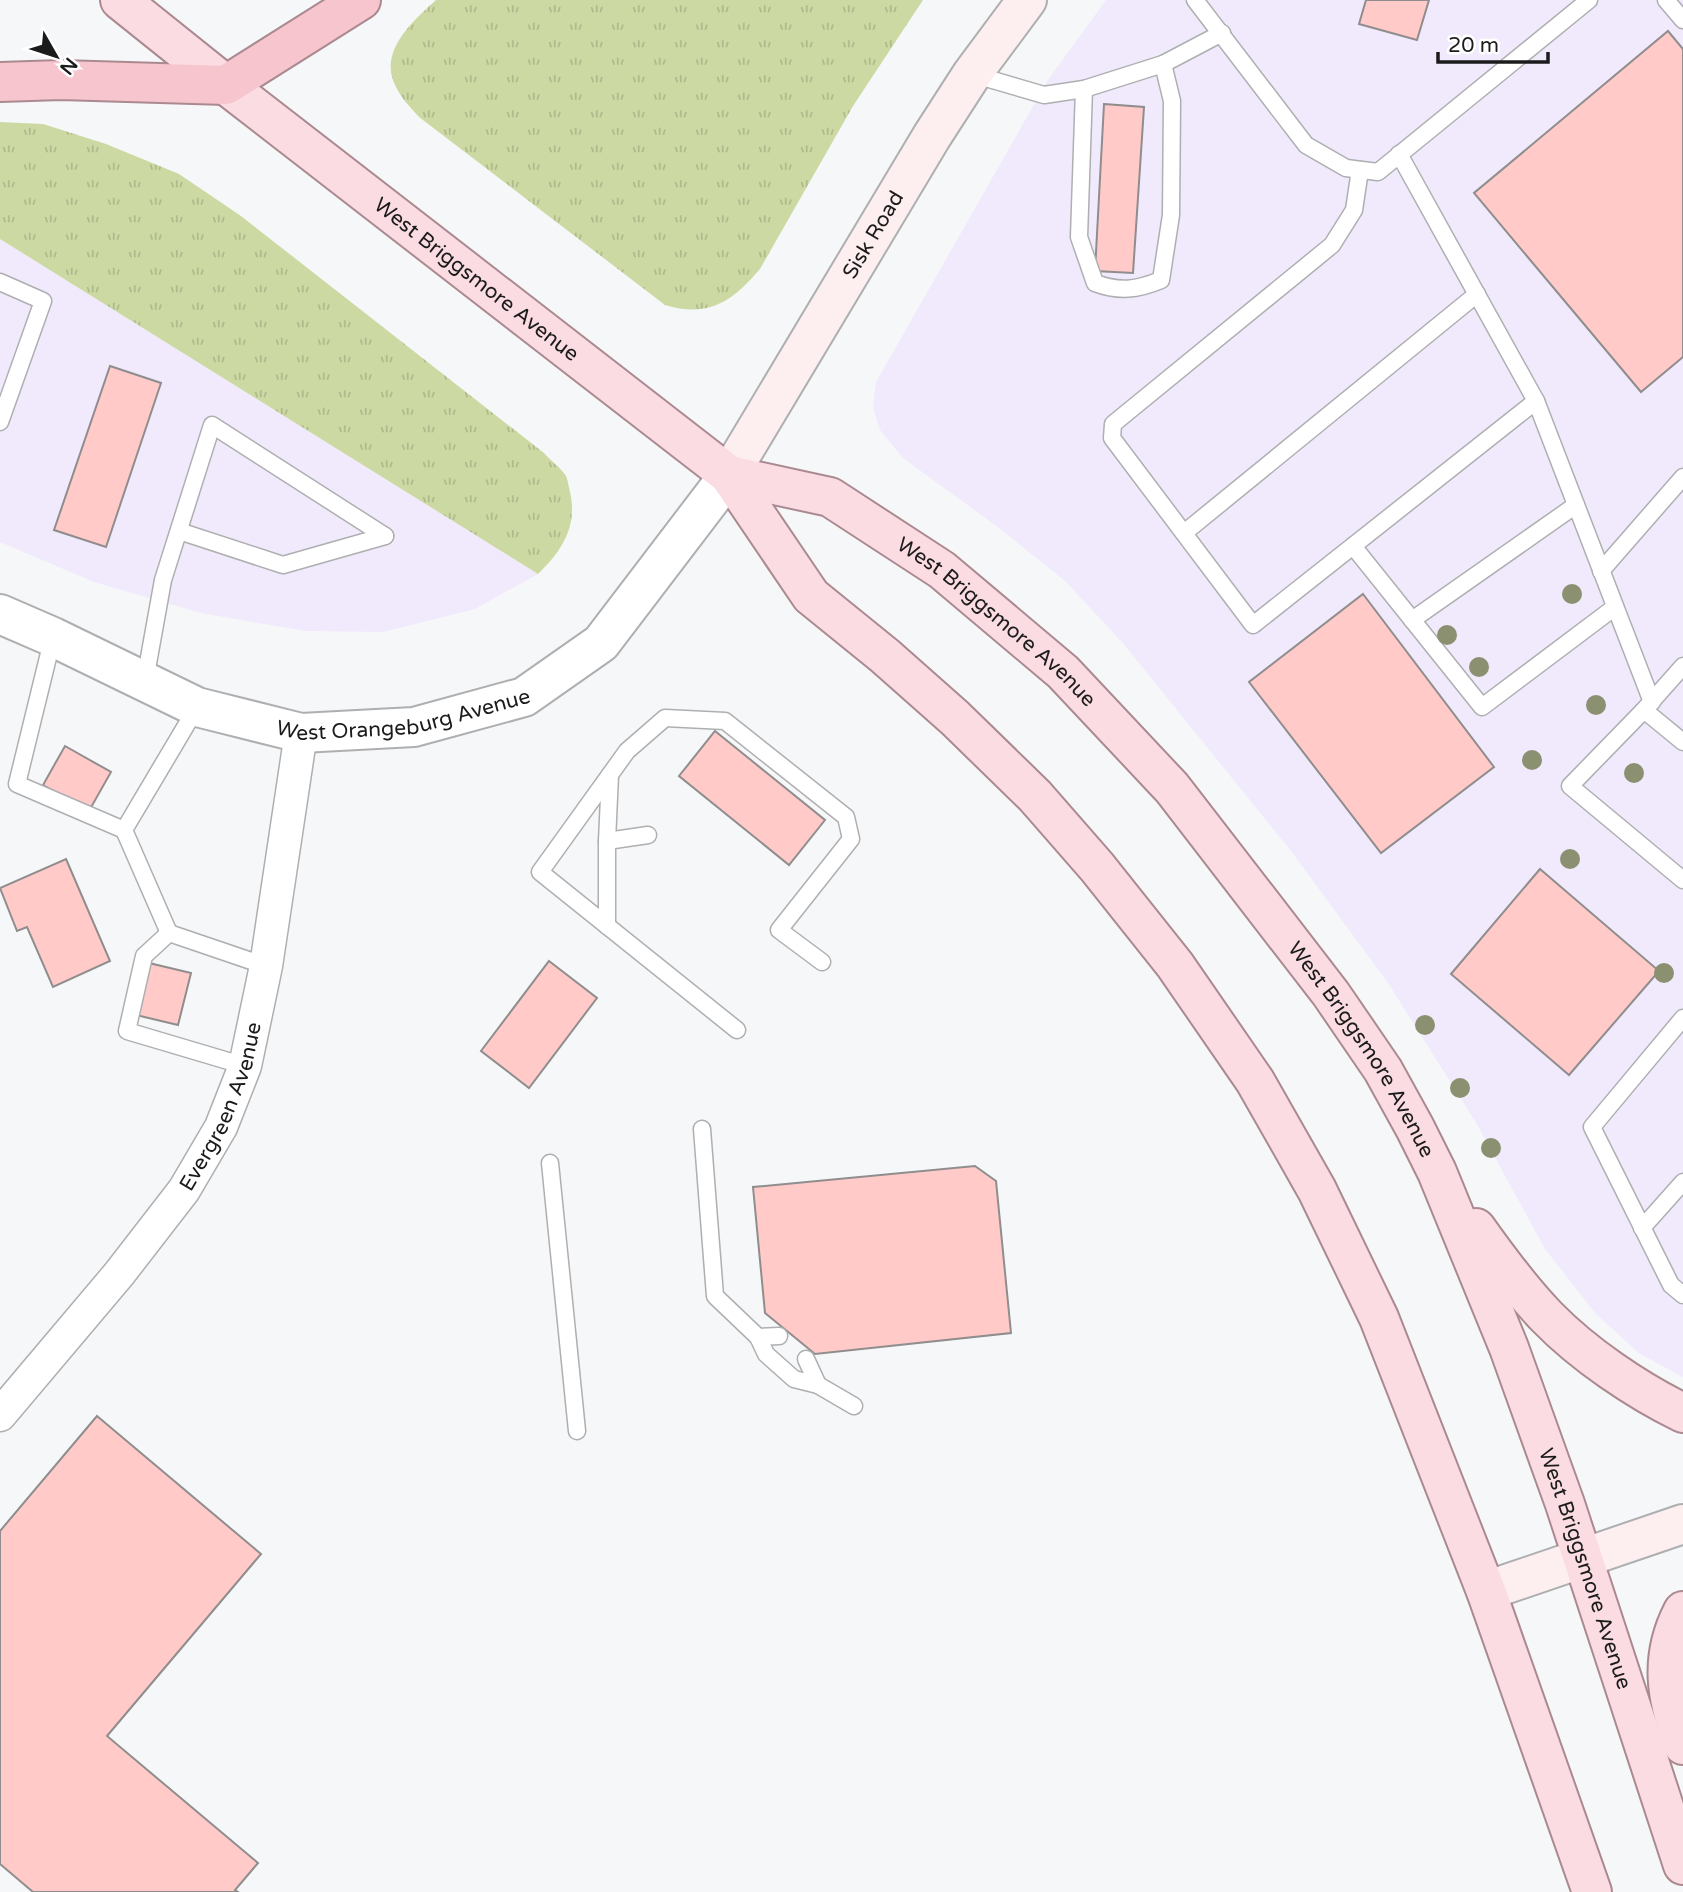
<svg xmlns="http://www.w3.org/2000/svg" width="1683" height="1892" font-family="'Varela Round',sans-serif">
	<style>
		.commercial { fill: #f0eafc }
		.grass { fill: url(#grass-tufts) }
		.building { fill: #ffcac8; stroke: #8f8d8d; stroke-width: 2 }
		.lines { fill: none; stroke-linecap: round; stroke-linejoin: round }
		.service-casing { stroke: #aeafb1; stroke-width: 19 }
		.minor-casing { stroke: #aeafb1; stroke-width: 35 }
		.tertiary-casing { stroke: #aeafb1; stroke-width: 42 }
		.secondary-casing { stroke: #aeafb1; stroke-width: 42 }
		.primary-casing { stroke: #aa8a90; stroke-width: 42 }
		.motorway-casing { stroke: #aa8a90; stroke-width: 42 }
		.service { stroke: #fff; stroke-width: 16 }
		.minor { stroke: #fff; stroke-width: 32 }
		.tertiary { stroke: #fff; stroke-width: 38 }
		.secondary { stroke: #fdeef0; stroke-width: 38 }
		.primary { stroke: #fadce2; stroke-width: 38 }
		.motorway { stroke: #f7c5ce; stroke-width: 38 }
		.tree { fill: #8b9070 }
		.labels { text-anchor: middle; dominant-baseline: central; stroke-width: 5; stroke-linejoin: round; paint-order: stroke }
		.street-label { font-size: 21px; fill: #1b1b1c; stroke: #fff }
	</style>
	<defs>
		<pattern id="grass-tufts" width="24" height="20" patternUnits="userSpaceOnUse" patternTransform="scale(1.75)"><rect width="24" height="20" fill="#cdd9a3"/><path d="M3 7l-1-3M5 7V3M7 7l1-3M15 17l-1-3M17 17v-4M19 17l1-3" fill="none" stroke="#afba8c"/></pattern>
	</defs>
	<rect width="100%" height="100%" fill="#f6f7f9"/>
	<g class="commercial">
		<path d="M1106 0H1683V1377L1640 1354 1596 1314 1545 1249 1475 1121 1388 983 1291 851 1122 642 1065 581 999 528 903 458 880 430 873 408 876 382 1048 80Z"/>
		<path d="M0 239 538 574 475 609 383 632 305 631 201 613 94 582 0 542Z"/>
	</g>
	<g class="grass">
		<path d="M436 0H923L853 106 760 269C732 302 708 318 665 305L419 117C411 108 401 98 396 87 377 52 413 21 436 0Z"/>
		<path d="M0 122 43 124 106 144 179 174 241 216 544 453C550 460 561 468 566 476 568 481 569 488 570 492 578 526 562 551 538 574L0 239Z"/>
	</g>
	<g class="building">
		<path d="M1366 0H1429L1417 40 1359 24Z"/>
		<path d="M1668 31 1683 49V357L1641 392 1474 193Z"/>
		<path d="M1104 104 1144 107 1133 273 1095 271Z"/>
		<path d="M110 366 161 383 106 547 54 530Z"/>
		<path d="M1363 594 1494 767 1381 853 1249 682Z"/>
		<path d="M715 731 825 820 789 865 679 776Z"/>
		<path d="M65 746 111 772 89 811 43 785Z"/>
		<path d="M66 859 110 961 53 987 27 927 17 931 0 888Z"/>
		<path d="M1540 869 1659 971 1569 1075 1451 974Z"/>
		<path d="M549 961 597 998 529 1088 481 1051Z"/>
		<path d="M149 963 191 973 178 1025 136 1015Z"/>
		<path d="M975 1166 996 1181 1011 1333 815 1354 765 1313 753 1187Z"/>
		<path d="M97 1416 261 1554 107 1736 258 1863 235 1890 238 1892H33L0 1864V1531Z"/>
	</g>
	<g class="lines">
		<defs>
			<g id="service">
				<path d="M1195 0 1306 145 1346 168 1378 172 1589 0"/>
				<path d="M1666 0 1683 20"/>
				<path d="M972 74 1044 95 1084 89 1163 64 1222 33"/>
				<path d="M1084 89 1079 237 1095 283C1119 292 1137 290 1161 280L1171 215 1172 101 1163 64"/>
				<path d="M1399 154 1536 401 1652 702"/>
				<path d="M1360 170 1354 210 1332 245 1113 424 1112 438 1253 625 1536 401"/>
				<path d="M0 282 43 301 0 422"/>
				<path d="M179 531 283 565 385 536"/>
				<path d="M1184 533 1477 294"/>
				<path d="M1353 546 1482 707 1615 607"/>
				<path d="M1601 571 1683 477"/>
				<path d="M1412 620 1576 505"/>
				<path d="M53 637 17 784 124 830"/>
				<path d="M1683 666 1644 710 1570 786 1683 880"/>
				<path d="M145 680 163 580 212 425 385 536"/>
				<path d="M1644 710 1683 742"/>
				<path d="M607 841 610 775"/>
				<path d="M607 926V841L648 835"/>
				<path d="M169 933 124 830 197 707"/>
				<path d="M1683 1018 1592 1127 1671 1285 1683 1295"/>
				<path d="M737 1030 540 872 627 751 665 718 725 721 846 817 851 839 779 930 822 962"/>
				<path d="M245 1066 127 1031 144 956 169 933 266 966"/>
				<path d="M702 1129 715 1296 758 1337 766 1354 794 1379 818 1385 854 1406"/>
				<path d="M550 1163 577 1431"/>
				<path d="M1642 1228 1683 1182"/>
				<path d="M758 1337 779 1336"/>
				<path d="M806 1359 818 1385"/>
			</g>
			<g id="minor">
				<path id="s1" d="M0 1415 119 1274 184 1190 221 1127 245 1066 266 966 301 733"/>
			</g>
			<g id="tertiary">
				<path id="s2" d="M0 614 53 637 197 707 301 733 414 727 524 697 601 643 729 475"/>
			</g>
			<g id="secondary">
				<path id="s3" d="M729 475 932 136 972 74 1027 0"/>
				<path d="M1486 1591 1683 1524"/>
			</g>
			<g id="primary">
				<path id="s4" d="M120 0 226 85 729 475 811 596 885 656 955 718 1035 796 1097 867 1175 965 1255 1081 1317 1190 1379 1318 1486 1591 1592 1892"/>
				<path id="s5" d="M729 475 830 497 942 570 1063 672 1172 788 1331 994 1383 1070 1415 1128 1437 1172 1509 1348 1565 1504 1683 1865"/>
				<path d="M1476 1228C1498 1259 1520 1289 1547 1317 1583 1354 1636 1390 1683 1413"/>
				<path d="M1683 1611C1659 1657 1666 1697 1683 1745"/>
			</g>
			<path id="motorway" d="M0 82 61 80 226 85 361 0"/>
		</defs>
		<use href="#service" class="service-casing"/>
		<use href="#minor" class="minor-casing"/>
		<use href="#tertiary" class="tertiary-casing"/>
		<use href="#secondary" class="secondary-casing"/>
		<use href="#primary" class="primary-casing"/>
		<use href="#motorway" class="motorway-casing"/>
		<use href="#service" class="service"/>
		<use href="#minor" class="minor"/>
		<use href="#tertiary" class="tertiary"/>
		<use href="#secondary" class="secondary"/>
		<use href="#primary" class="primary"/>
		<use href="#motorway" class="motorway"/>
	</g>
	<g class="tree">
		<circle cx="1572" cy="594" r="10"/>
		<circle cx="1447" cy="635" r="10"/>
		<circle cx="1479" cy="667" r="10"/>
		<circle cx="1596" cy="705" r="10"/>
		<circle cx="1532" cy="760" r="10"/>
		<circle cx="1634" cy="773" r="10"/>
		<circle cx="1570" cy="859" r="10"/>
		<circle cx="1664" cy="973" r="10"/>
		<circle cx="1425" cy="1025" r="10"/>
		<circle cx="1460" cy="1088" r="10"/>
		<circle cx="1491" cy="1148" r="10"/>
	</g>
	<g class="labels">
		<g class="street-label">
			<text stroke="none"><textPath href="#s3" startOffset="280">Sisk Road</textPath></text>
			<text stroke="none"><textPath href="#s4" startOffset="453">West Briggsmore Avenue</textPath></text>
			<text stroke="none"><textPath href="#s5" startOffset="312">West Briggsmore Avenue</textPath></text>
			<text stroke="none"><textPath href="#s2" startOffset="429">West Orangeburg Avenue</textPath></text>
			<text stroke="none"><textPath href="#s5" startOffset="878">West Briggsmore Avenue</textPath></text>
			<text stroke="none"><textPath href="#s1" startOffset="383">Evergreen Avenue</textPath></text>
			<text stroke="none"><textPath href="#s5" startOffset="1446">West Briggsmore Avenue</textPath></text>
		</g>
	</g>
	<g transform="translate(56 56) rotate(129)" stroke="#ffffff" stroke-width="5" paint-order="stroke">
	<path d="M0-5L12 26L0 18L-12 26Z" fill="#1b1b1c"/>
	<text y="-10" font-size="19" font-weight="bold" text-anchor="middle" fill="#1b1b1c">N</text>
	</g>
	<path d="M1438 52v10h110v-10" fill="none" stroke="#1b1b1c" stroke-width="3.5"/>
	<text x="1448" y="52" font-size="21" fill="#1b1b1c" stroke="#ffffff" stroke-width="5" paint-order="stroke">20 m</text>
</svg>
